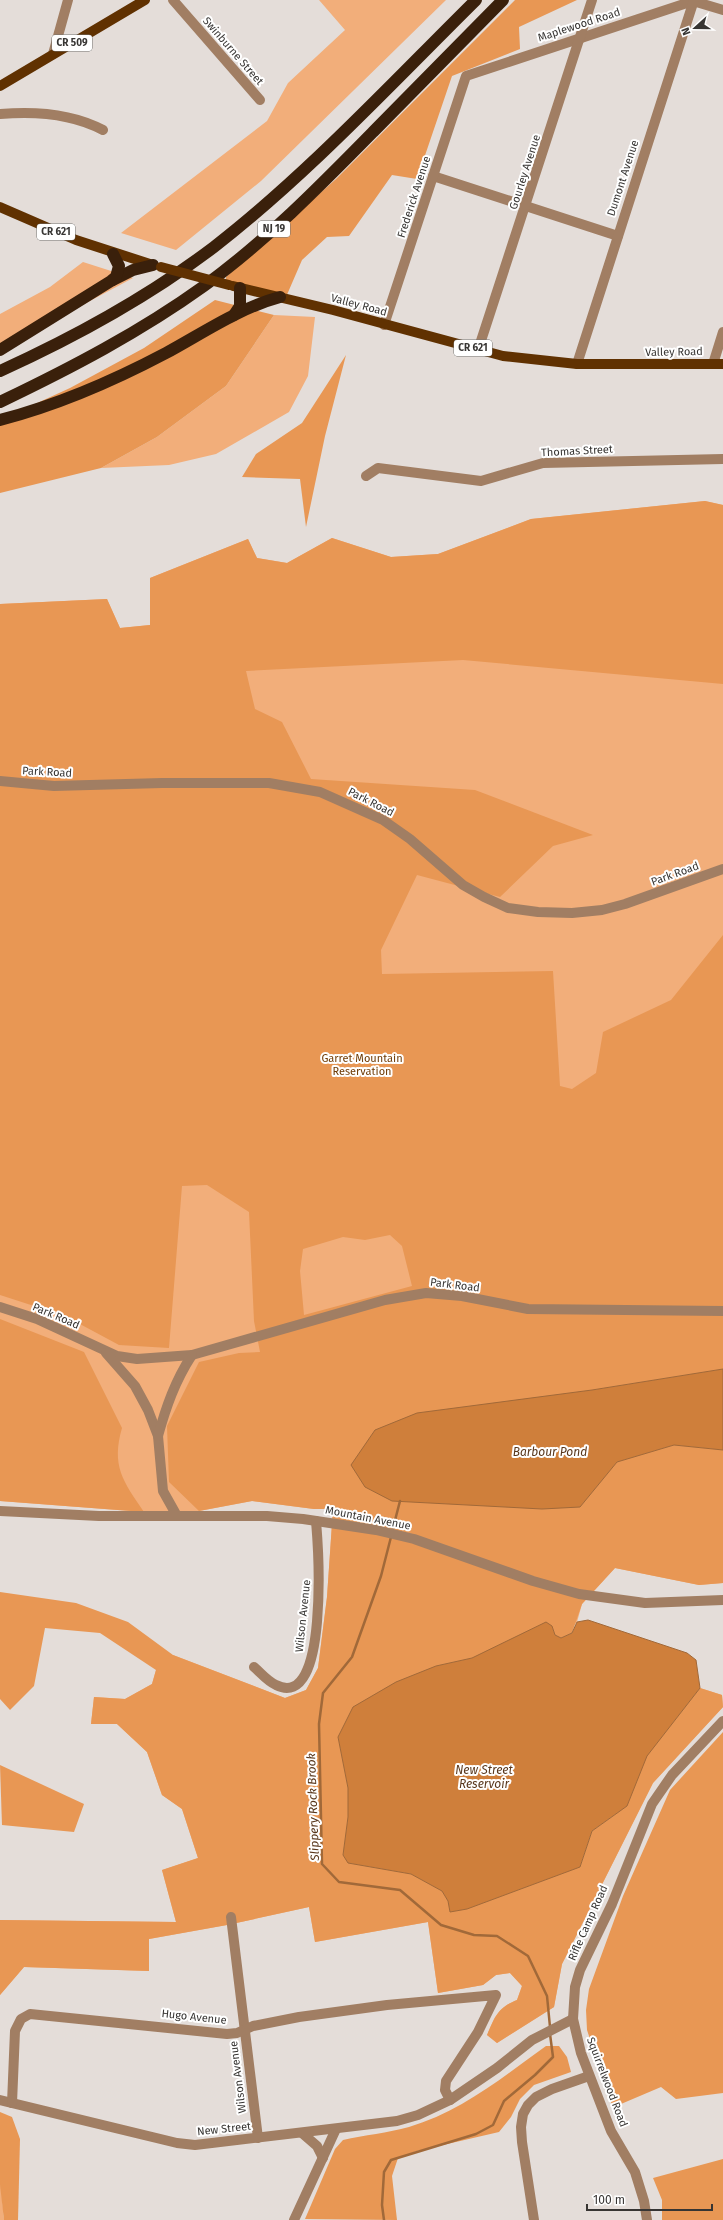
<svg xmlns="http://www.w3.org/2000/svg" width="723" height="2220" font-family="'Fira Sans',sans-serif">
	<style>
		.green { fill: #f2ae7a }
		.forest { fill: #e89754; fill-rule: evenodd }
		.water { fill: #cf7f3b; stroke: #a16939 }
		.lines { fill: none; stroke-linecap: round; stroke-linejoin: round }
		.stream { stroke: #a16939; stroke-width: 2.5 }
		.minor { stroke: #a17e63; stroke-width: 10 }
		.major { stroke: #603101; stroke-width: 10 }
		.highway { stroke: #3a200b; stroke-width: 12 }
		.major-bridge { stroke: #603101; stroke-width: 10 }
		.labels { text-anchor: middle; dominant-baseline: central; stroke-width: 4; stroke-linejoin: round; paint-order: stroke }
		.shield { fill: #fff; stroke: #737270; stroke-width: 1 }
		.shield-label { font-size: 10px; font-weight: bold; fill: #373533 }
		.street-label { font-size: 11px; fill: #373533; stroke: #fff }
		.park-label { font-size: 11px; fill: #6f3b05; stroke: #fff }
		.water-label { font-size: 12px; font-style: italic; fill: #59371c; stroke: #fff }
	</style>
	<rect width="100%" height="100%" fill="#e4ddd9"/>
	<g class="green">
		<path d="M319 0H446L261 181 176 250 121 233 267 121 288 83 345 30Z"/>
		<path d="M83 262 133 278 0 349V314L50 287Z"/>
		<path d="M274 315 315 317 308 376 289 412 216 454 169 465 101 468 157 437 226 386Z"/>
		<path d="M705 501 723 505V1583L699 1585 615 1568 582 1604 577 1622 349 1863 411 1874 580 1867 700 1688 722 1695 723 1707 653 1783 562 1964 554 2007 497 2043 487 2035C495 2017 497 2008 517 2000L522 1986 510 1973 496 1975 483 1985 438 1993 428 1922 315 1942 309 1907 227 1925 149 1939V1971L24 1967 0 1995V1920L176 1922 162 1870 198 1858 182 1809 162 1795 147 1752 117 1724H91L94 1697 125 1699 152 1684 156 1670 173 1655 285 1698 306 1690 318 1668 327 1597 333 1509H314L252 1501 199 1511 144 1512 0 1501V604L107 599 120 628 150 625V578L248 539 257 558 287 563 332 538 391 557 438 554 531 519Z"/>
		<path d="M0 2185 1 2186 4 2220H0Z"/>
	</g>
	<g class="forest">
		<path d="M515 0H577L519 27 520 49 452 76 417 179 392 175 349 236 327 237 302 260 286 297 226 284V277L336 179Z"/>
		<path d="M215 300 274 315 226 386 157 437 101 468 0 493V420L70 388 144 348Z"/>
		<path d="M346 355 325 436 306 527 300 479 242 477 256 454 302 423Z"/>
		<path d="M705 501 723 505V684L463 660 246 671 255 709 282 722 311 779 475 790 593 835 553 846 500 897 417 875 381 950 382 974 553 971 560 1086 572 1089 596 1073 603 1032 671 1000 723 935V1369L592 1390 580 1507 617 1462 674 1445 723 1450V1583L699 1585 615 1568 582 1604 572 1633 561 1638 555 1635 552 1626 501 1645 472 1658 436 1666 338 1737 348 1788V1817L343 1855 349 1863 411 1874 442 1891 448 1901 450 1912 467 1909 580 1867 592 1831 627 1806 646 1756 700 1688 722 1695 723 1707 653 1783 562 1964 554 2007 497 2043 487 2035C495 2017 497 2008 517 2000L522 1986 510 1973 496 1975 483 1985 438 1993 428 1922 315 1942 309 1907 227 1925 149 1939V1971L24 1967 0 1995V1920L176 1922 162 1870 198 1858 182 1809 162 1795 147 1752 117 1724H91L94 1697 125 1699 152 1684 156 1670 100 1633 45 1628 34 1686 10 1710 0 1699V1592L76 1603 128 1622 173 1655 285 1698 306 1690 318 1668 327 1597 333 1509H314L252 1501 199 1511 169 1482 167 1426 199 1362 239 1353 260 1352 254 1321 249 1212 207 1185 182 1186 169 1348 119 1345 65 1316 0 1295V604L107 599 120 628 150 625V578L248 539 257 558 287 563 332 538 391 557 438 554 531 519ZM390 1235 402 1246 412 1286 304 1315 300 1271 303 1249 343 1237 365 1240Z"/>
		<path d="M0 1319 84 1352 122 1428C111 1466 123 1481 144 1512L0 1501Z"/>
		<path d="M723 1732V2093L676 2099 661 2087 621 2104 612 2105 587 2030 586 2010 589 1989 623 1896 670 1790Z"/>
		<path d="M0 1765 84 1804 74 1832 2 1825Z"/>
		<path d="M546 2046H559L567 2057 571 2072 534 2085 520 2099 511 2117 499 2132 417 2151 398 2158 392 2176 397 2220 305 2219 335 2149 343 2140C364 2135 388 2133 409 2127 461 2112 503 2077 546 2046Z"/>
		<path d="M0 2112 12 2117 20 2139 18 2220H4L0 2185Z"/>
		<path d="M723 2159V2220H662V2200L653 2178Z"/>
	</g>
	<g class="water">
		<path d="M723 1369V1450L674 1445 617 1462 580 1507 542 1509 392 1501 365 1487 351 1465 375 1430 417 1413 592 1390Z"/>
		<path d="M588 1620 687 1653 696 1660 700 1688 647 1756 627 1806 592 1831 580 1867 467 1909 450 1912 448 1901 442 1891 411 1874 348 1863 343 1855 348 1817V1788L338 1737 353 1707 396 1682 436 1666 472 1658 546 1622 552 1626 555 1635 561 1638 572 1633 577 1622Z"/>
	</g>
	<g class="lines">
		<g class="stream">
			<path d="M392 1532 400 1501"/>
			<path d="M391 1537 381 1576 352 1657 323 1693 319 1724 322 1864 339 1882 400 1890 441 1925 474 1935 497 1936 528 1956 547 1996 550 2027"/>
			<path d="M384 2220 382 2205 384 2172 391 2160 476 2134 493 2125 504 2101 535 2075 553 2057 550 2034"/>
		</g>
		<g class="minor">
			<path d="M173 0 260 100"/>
			<path d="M53 54 68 0"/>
			<path d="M0 114C35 111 71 113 103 130"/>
			<path d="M433 176 618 236"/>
			<path d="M384 325 466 76 693 1 723 10"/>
			<path d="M478 350 592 0"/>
			<path d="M577 364 694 0"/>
			<path d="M713 364 723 332"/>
			<path d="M366 476 378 468 481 481 543 463 723 459"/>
			<path d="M0 781 54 786 162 783H269L320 792 383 820 410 839 463 885 484 897 508 908 538 912 572 913 602 910 625 904 723 869"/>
			<path d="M0 1307 37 1319 117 1356 137 1359 192 1355 385 1300 426 1293 462 1296 528 1309 723 1311"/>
			<path d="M106 1353 135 1386 148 1410 158 1436 163 1491 177 1516"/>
			<path d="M158 1436C166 1407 175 1381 192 1355"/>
			<path d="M0 1511 99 1516H267L303 1519 376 1530 414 1539 533 1581 579 1594 645 1603 723 1600"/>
			<path d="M254 1667C261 1673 267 1681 276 1685 330 1712 318 1544 316 1521"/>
			<path d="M231 1917 258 2138"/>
			<path d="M0 2100 177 2143 195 2145 397 2121 418 2115 450 2100 497 2068 532 2040 573 2019"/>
			<path d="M12 2103 15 2031 21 2019 30 2014 227 2034 237 2033 253 2026 299 2017 387 2005 496 1995 478 2032 446 2081 445 2090 450 2100"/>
			<path d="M302 2133 317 2146 323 2158"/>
			<path d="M294 2220 336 2129"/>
			<path d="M534 2220 522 2142 521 2127 523 2114 528 2105 536 2097 552 2089 589 2076"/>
			<path d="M647 2220 644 2201 635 2172 611 2131 581 2053 573 2019 575 1987 580 1970 612 1904 652 1804 672 1775 723 1721"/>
		</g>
		<g class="major">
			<path d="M0 86 145 0"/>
			<path d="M0 207 76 240 153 265"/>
			<path d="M233 286 333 310 503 356 577 364H723"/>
		</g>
		<g class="highway">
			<path d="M113 280 133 270 153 265"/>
			<path d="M234 315 240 306V288"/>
			<path d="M0 350 111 281 116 277 119 266 113 254"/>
			<path d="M0 371C75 337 148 297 214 247 308 174 391 84 476 0"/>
			<path d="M0 402C71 368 140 332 204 286 266 241 319 187 373 132 416 88 460 44 503 0"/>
			<path d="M0 420C58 405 113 381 166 353 203 333 239 308 280 297"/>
		</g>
		<path class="major-bridge" d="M161 267 229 285"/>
	</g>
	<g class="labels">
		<g class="shield">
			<rect x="52" y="35" width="40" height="16" rx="3"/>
			<rect x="258" y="221" width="32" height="16" rx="3"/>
			<rect x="37" y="224" width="38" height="16" rx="3"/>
			<rect x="454" y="340" width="38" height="16" rx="3"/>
		</g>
		<g class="shield-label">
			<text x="72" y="43">CR 509</text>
			<text x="274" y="229">NJ 19</text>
			<text x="56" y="232">CR 621</text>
			<text x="473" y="348">CR 621</text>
		</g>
		<g class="street-label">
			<text transform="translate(579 25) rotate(-18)">Maplewood Road</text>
			<text transform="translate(233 51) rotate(49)">Swinburne Street</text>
			<text transform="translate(525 172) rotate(-72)">Gourley Avenue</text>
			<text transform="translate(623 178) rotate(-72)">Dumont Avenue</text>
			<text transform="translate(414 197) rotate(-72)">Frederick Avenue</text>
			<text transform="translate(359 305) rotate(15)">Valley Road</text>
			<text transform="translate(674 352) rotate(-1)">Valley Road</text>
			<text transform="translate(577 451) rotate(-3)">Thomas Street</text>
			<text transform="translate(47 772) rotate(3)">Park Road</text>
			<text transform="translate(371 802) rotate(27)">Park Road</text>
			<text transform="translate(675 874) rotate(-20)">Park Road</text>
			<text transform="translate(455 1285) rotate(7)">Park Road</text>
			<text transform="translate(56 1316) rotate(23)">Park Road</text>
			<text transform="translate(368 1518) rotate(11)">Mountain Avenue</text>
			<text transform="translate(303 1616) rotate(-84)">Wilson Avenue</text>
			<text transform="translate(588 1923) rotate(-66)">Rifle Camp Road</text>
			<text transform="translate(194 2017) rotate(6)">Hugo Avenue</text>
			<text transform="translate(238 2077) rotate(-97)">Wilson Avenue</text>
			<text transform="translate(607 2082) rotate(69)">Squirrelwood Road</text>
			<text transform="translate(224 2129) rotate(-6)">New Street</text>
		</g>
		<g class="park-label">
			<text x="362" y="1058">Garret Mountain<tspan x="362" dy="13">Reservation</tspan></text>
		</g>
		<g class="water-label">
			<text x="550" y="1452">Barbour Pond</text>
			<text x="484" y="1770">New Street<tspan x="484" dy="14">Reservoir</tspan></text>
			<text transform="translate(313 1807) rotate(-92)">Slippery Rock Brook</text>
		</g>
	</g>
	<g transform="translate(695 28) rotate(249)" stroke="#ffffff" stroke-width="3" paint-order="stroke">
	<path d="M0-3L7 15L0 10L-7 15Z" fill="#373533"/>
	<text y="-6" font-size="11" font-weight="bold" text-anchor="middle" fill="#373533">N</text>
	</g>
	<path d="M587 2204v6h125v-6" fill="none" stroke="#373533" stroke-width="2"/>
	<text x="593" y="2204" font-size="12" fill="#373533" stroke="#ffffff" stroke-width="3" paint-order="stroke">100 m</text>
</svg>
